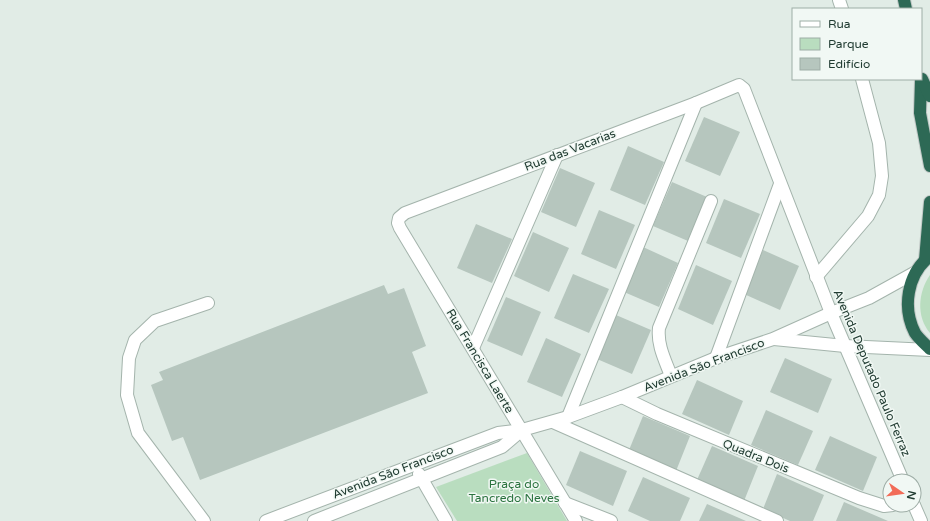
<svg xmlns="http://www.w3.org/2000/svg" width="930" height="521" font-family="'Varela Round',sans-serif">
	<style>
		.green { fill: #b9ddbf }
		.building { fill: #b6c6be }
		.lines { fill: none; stroke-linecap: round; stroke-linejoin: round }
		.minor-casing { stroke: #a4b4ac; stroke-width: 14 }
		.highway-casing { stroke: #c1c8c6; stroke-width: 14 }
		.minor { stroke: #fff; stroke-width: 12 }
		.highway { stroke: #2d6955; stroke-width: 12 }
		.labels { text-anchor: middle; dominant-baseline: central; stroke-width: 3; stroke-linejoin: round; paint-order: stroke }
		.street-label { font-size: 12px; fill: #213c32; stroke: #f1f8f4 }
		.park-label { font-size: 12px; fill: #2b733f; stroke: #f1f8f4 }
	</style>
	<rect width="100%" height="100%" fill="#e1ece6"/>
	<g class="green">
		<path d="M930 275V333C916 317 918 292 930 275Z"/>
		<path d="M527 453 567 521H457L436 487Z"/>
	</g>
	<g class="building">
		<path d="M704 117 740 132 720 176 685 161Z"/>
		<path d="M628 146 664 162 645 205 610 190Z"/>
		<path d="M560 168 595 183 576 227 541 212Z"/>
		<path d="M672 182 707 197 688 241 653 226Z"/>
		<path d="M724 199 760 214 741 258 706 243Z"/>
		<path d="M599 210 635 225 616 269 581 254Z"/>
		<path d="M476 224 512 239 492 283 457 268Z"/>
		<path d="M533 232 569 248 549 292 514 276Z"/>
		<path d="M643 247 678 263 659 307 624 292Z"/>
		<path d="M763 250 799 266 780 310 744 294Z"/>
		<path d="M696 265 732 281 713 325 678 309Z"/>
		<path d="M573 274 609 289 589 333 554 318Z"/>
		<path d="M384 285 388 294 404 288 426 346 412 352 428 393 200 480 183 437 172 441 151 385 163 380 159 372Z"/>
		<path d="M506 297 541 312 522 356 487 341Z"/>
		<path d="M616 315 651 330 632 374 597 359Z"/>
		<path d="M546 338 581 354 562 397 527 382Z"/>
		<path d="M785 358 832 379 818 413 770 392Z"/>
		<path d="M697 380 743 401 729 435 682 414Z"/>
		<path d="M766 410 813 431 798 465 751 445Z"/>
		<path d="M643 416 690 436 676 471 629 450Z"/>
		<path d="M830 436 877 457 863 491 815 470Z"/>
		<path d="M712 446 758 466 744 501 697 480Z"/>
		<path d="M580 451 627 471 613 506 566 485Z"/>
		<path d="M777 474 824 495 813 521H790L763 509Z"/>
		<path d="M643 477 690 498 680 521H650L628 511Z"/>
		<path d="M844 502 888 521H836Z"/>
		<path d="M707 504 746 521H699Z"/>
	</g>
	<g class="lines">
		<defs>
			<g id="minor">
				<path d="M839 0 842 9"/>
				<path d="M816 277 868 216 879 195 882 176 879 143 862 79"/>
				<path d="M774 339 845 346 930 350"/>
				<path d="M473 348 557 155"/>
				<path d="M716 358 780 184"/>
				<path d="M671 376C665 360 657 345 659 328L711 201"/>
				<path d="M622 397 657 414 859 498 884 506 893 505"/>
				<path d="M568 417 696 103"/>
				<path d="M553 422 777 521"/>
				<path d="M419 474 446 521"/>
				<path d="M565 503 611 521"/>
				<path d="M914 505 921 521"/>
				<path d="M204 521 138 433 127 395 129 358 135 340 155 321 208 303"/>
				<path d="M266 521 498 433 522 430 568 417 622 397 716 358 773 339 831 313 869 298 916 272"/>
				<path d="M314 521 502 447 522 430"/>
				<path d="M576 521 400 228 398 223 399 218 405 213 696 103 739 85 744 89 831 313 903 481"/>
			</g>
			<g id="highway">
				<path d="M904 0 906 9"/>
				<path d="M921 79 920 113 930 166"/>
				<path d="M922 79 930 96"/>
				<path d="M930 256C907 274 902 308 915 333 919 339 925 344 930 349"/>
				<path d="M925 260 930 202"/>
			</g>
		</defs>
		<use href="#minor" class="minor-casing"/>
		<use href="#highway" class="highway-casing"/>
		<use href="#minor" class="minor"/>
		<use href="#highway" class="highway"/>
	</g>
	<g class="labels">
		<g class="street-label">
			<text transform="translate(570 150) rotate(-21)">Rua das Vacarias</text>
			<text transform="translate(480 361) rotate(59)">Rua Francisca Laerte</text>
			<text transform="translate(704 365) rotate(-21)">Avenida São Francisco</text>
			<text transform="translate(872 373) rotate(67)">Avenida Deputado Paulo Ferraz</text>
			<text transform="translate(756 456) rotate(22)">Quadra Dois</text>
			<text transform="translate(393 472) rotate(-21)">Avenida São Francisco</text>
		</g>
		<g class="park-label">
			<text x="514" y="484">Praça do<tspan x="514" dy="14">Tancredo Neves</tspan></text>
		</g>
	</g>
	<rect x="792" y="8" width="130" height="72" fill="#f1f8f4" stroke="#9eada6"/>
	<rect x="800" y="21" width="20" height="6" fill="#ffffff" stroke="#9eada6"/>
	<text x="828" y="28" font-size="12" fill="#213c32">Rua</text>
	<rect x="800" y="38" width="20" height="12" fill="#b9ddbf" stroke="#9eada6"/>
	<text x="828" y="48" font-size="12" fill="#213c32">Parque</text>
	<rect x="800" y="58" width="20" height="12" fill="#b6c6be" stroke="#9eada6"/>
	<text x="828" y="68" font-size="12" fill="#213c32">Edifício</text>
	<g transform="translate(902 493) rotate(103)"><circle r="19" fill="#f1f8f4" stroke="#9eada6"/>
	<path d="M0-3L7 15L0 10L-7 15Z" fill="#f26c58"/>
	<text y="-6" font-size="11" font-weight="bold" text-anchor="middle" fill="#213c32">N</text>
	</g>
</svg>
